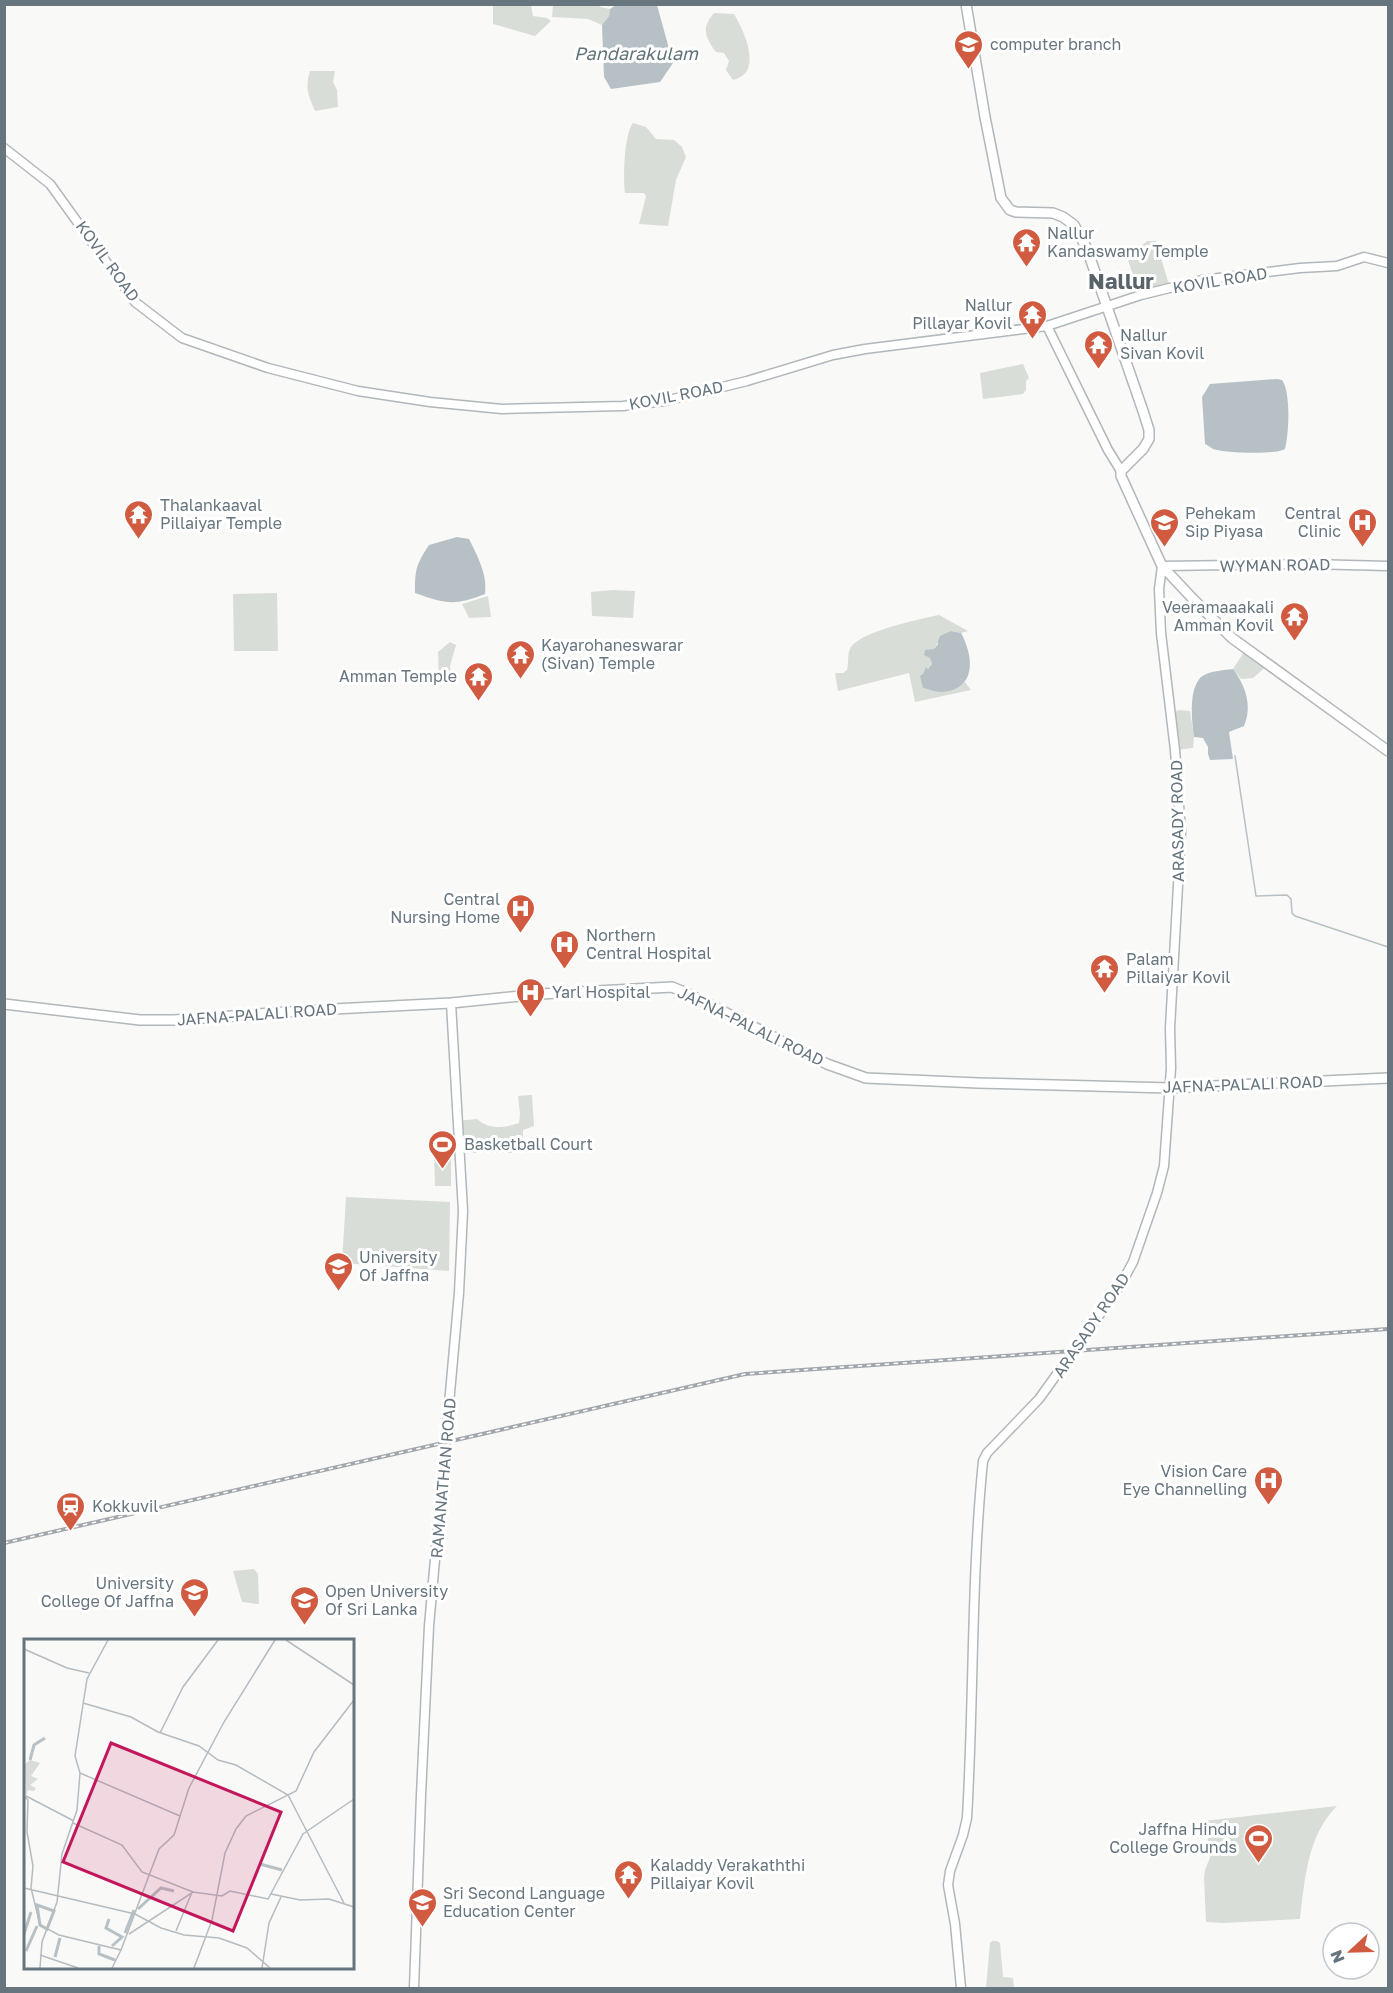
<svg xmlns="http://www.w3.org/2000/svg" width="1393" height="1993" font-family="'Golos Text',sans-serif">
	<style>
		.green { fill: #d9ddd7 }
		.water { fill: #b7c1c5 }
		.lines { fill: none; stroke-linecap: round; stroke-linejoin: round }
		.stream { stroke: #b7c1c5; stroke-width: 1.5 }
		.secondary-casing { stroke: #b1b7bb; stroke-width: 11 }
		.primary-casing { stroke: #b2b7ba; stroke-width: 12 }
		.secondary { stroke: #fff; stroke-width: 8 }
		.primary { stroke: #fff; stroke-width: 9 }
		.rail-casing { stroke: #a1a7ac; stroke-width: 4 }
		.rail { stroke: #fff; stroke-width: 1.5; stroke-dasharray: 4.5; stroke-linecap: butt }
		.labels { text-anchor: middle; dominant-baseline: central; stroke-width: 6; stroke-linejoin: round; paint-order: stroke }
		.poi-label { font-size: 16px; fill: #66757e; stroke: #fff; text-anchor: start }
		.street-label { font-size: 16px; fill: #66757e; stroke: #fff }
		.water-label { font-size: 18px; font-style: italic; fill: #627378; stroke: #fff }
		.district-label { font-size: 22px; font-weight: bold; fill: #59636a; stroke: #fff }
		.inset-river { fill: none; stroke: #b7c1c5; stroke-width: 3 }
		.inset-road { fill: none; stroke: #b5bcc0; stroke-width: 1.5 }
		.view { fill: #c2185b; fill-opacity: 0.15; stroke: #c2185b; stroke-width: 3 }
		.inset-edge { fill: none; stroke: #66757e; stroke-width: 3 }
	</style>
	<rect width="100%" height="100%" fill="#f9f9f7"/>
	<g class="green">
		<path d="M493 5H531L533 16 547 18 551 21 535 36 493 24Z"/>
		<path d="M553 5H599L600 7 610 9 609 16 602 25 588 19 552 17Z"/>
		<path d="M714 13 734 14C742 27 760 64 742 76 739 78 736 79 733 80L726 70 729 61 724 53 716 52C705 37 701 28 714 13Z"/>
		<path d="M310 71H335L333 82 337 90 338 107 315 111C308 94 305 89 310 71Z"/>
		<path d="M633 123 646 127 656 139 674 140 682 147 686 157 676 180 668 226 639 224 646 196 644 193H625C623 177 624 135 633 123Z"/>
		<path d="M1147 241H1156L1170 288 1153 292 1148 275 1134 278 1127 257 1142 252 1141 246Z"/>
		<path d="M1023 364 1029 378 1026 381V390L1023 394 983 399 980 373Z"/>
		<path d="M613 590 635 591 633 618 592 616 591 592Z"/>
		<path d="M277 593 278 651H234L233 594Z"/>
		<path d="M488 596 491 617 469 618 462 604Z"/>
		<path d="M939 615 968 631 961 633 951 631C940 639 929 650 932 664L929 668H926L923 674V688C941 692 948 692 965 682L971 690 915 702 909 673 838 691 835 673H843L847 670C849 662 847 653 851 647 862 631 920 619 939 615Z"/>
		<path d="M450 642 456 645 450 666 451 678 439 679 438 652Z"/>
		<path d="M1246 649 1268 665 1253 678 1241 679 1233 669Z"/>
		<path d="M1179 710 1190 711 1194 737 1193 748 1175 750 1171 713Z"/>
		<path d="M532 1095 534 1126 523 1130V1153H459L457 1121 477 1119C489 1130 505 1128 519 1123L520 1114 518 1096Z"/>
		<path d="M434 1153H451V1186H435Z"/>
		<path d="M346 1197 450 1202 449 1271 342 1263Z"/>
		<path d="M254 1569 258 1574 259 1604 242 1602 233 1571Z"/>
		<path d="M1337 1806C1307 1836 1305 1879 1300 1919L1223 1923 1206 1922 1204 1877 1205 1870 1211 1855 1204 1821Z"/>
		<path d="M992 1941H997L1000 1943 1003 1977 1013 1978 1014 1988H986L990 1943Z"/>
	</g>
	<g class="water">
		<path d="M616 5H657L673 63 660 82 611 89 604 77 602 25 609 16 610 9Z"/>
		<path d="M1277 379 1282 380C1291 392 1289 434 1285 449 1276 455 1224 453 1213 449 1212 448 1207 445 1205 444L1202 397 1210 384Z"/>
		<path d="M457 537 469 539C477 555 488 575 485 594 454 606 446 604 415 593 415 569 416 565 429 545Z"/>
		<path d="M951 631 961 633C974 657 977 690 941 692 936 692 928 689 923 688L920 676 923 674 926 667 928 669 932 664 930 658 924 655 925 650 934 649 938 644V641L940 636Z"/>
		<path d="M1233 669C1245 685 1253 706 1244 726L1229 732 1233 759 1210 760 1208 754V747L1203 738 1194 737C1192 721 1188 690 1201 677 1209 671 1224 670 1233 669Z"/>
	</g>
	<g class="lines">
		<path class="stream" d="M1235 756 1256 896 1287 895 1291 899 1292 913 1295 916 1388 947"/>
		<defs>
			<g id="secondary">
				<path d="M4 148 50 184 135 302 182 338 268 368 358 391 430 402 502 409 623 406 665 401 747 381 833 355 865 349 1047 326 1141 295 1202 280 1300 268 1337 266 1364 257 1388 263"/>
				<path d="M1047 326 1108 450 1121 471"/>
				<path d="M414 1988 421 1795 429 1626 459 1293 463 1211 451 1003"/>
				<path d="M961 1988 955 1924 948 1885 950 1871 963 1835 967 1818C974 1698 971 1580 983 1461L987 1453 1039 1399 1120 1286 1133 1262 1157 1193 1164 1166 1171 1068 1170 1028 1181 832 1175 750 1161 633 1159 589 1162 566 1308 564 1388 566"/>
			</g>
			<g id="primary">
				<path d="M966 4 985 117 1001 198 1010 210 1016 212 1053 213 1063 217 1074 225 1087 249 1143 411 1149 430V439L1143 449 1121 471V476L1162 566 1193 599 1232 638 1388 751"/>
				<path d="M4 1004 140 1020H174L314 1010 451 1003 540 994 672 987 689 994 827 1064 866 1078 978 1083 1170 1088 1388 1078"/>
			</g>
		</defs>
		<use href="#secondary" class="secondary-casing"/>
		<use href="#primary" class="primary-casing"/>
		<use href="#secondary" class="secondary"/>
		<use href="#primary" class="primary"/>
		<defs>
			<path id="rail" d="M4 1543 745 1374 1388 1329"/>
		</defs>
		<use href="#rail" class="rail-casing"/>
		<use href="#rail" class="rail"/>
	</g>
	<defs>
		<symbol id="university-pin" viewBox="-11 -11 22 30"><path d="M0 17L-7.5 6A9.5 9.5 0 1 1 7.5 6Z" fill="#d05b40" stroke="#fff"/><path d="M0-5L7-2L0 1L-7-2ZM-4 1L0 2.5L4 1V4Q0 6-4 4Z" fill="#fff"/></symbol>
		<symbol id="temple-pin" viewBox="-11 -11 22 30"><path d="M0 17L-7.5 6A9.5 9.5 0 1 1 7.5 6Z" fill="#d05b40" stroke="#fff"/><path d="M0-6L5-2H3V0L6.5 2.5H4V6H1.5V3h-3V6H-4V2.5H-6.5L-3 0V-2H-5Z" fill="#fff"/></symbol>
		<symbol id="hospital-pin" viewBox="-11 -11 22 30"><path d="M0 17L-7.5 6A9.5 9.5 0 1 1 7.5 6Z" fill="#d05b40" stroke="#fff"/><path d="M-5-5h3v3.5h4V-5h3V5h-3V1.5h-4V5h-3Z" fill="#fff"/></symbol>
		<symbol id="stadium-pin" viewBox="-11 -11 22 30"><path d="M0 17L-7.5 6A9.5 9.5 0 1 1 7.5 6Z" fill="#d05b40" stroke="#fff"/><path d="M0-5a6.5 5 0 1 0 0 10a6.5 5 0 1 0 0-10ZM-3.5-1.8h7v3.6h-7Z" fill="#fff"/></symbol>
		<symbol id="station-pin" viewBox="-11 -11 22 30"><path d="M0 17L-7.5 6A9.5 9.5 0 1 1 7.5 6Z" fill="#d05b40" stroke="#fff"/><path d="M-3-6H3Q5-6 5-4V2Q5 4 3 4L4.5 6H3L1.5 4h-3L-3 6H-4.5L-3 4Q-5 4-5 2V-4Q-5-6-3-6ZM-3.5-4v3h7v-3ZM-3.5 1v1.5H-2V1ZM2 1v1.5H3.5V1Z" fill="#fff"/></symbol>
	</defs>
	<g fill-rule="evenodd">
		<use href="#university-pin" x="952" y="28" width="33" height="45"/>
		<use href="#temple-pin" x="1010" y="226" width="33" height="45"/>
		<use href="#temple-pin" x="1016" y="298" width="33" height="45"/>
		<use href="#temple-pin" x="1082" y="328" width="33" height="45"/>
		<use href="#temple-pin" x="122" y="498" width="33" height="45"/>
		<use href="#university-pin" x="1148" y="506" width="33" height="45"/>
		<use href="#hospital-pin" x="1346" y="506" width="33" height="45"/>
		<use href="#temple-pin" x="1278" y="600" width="33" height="45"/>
		<use href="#temple-pin" x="504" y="638" width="33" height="45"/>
		<use href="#temple-pin" x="462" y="660" width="33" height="45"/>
		<use href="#hospital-pin" x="504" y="892" width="33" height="45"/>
		<use href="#hospital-pin" x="548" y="928" width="33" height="45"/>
		<use href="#temple-pin" x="1088" y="952" width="33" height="45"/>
		<use href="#hospital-pin" x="514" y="976" width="33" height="45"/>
		<use href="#stadium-pin" x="426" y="1128" width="33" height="45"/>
		<use href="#university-pin" x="322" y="1250" width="33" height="45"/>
		<use href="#hospital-pin" x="1252" y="1464" width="33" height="45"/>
		<use href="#station-pin" x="54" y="1490" width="33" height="45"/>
		<use href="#university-pin" x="178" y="1576" width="33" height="45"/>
		<use href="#university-pin" x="288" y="1584" width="33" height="45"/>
		<use href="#stadium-pin" x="1242" y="1822" width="33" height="45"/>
		<use href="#temple-pin" x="612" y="1858" width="33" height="45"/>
		<use href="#university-pin" x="406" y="1886" width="33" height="45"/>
	</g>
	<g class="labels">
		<g class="poi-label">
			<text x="990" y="44">computer branch</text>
			<text x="1047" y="233">Nallur<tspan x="1047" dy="18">Kandaswamy Temple</tspan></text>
			<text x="1012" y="305" text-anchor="end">Nallur<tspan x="1012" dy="18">Pillayar Kovil</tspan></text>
			<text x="1120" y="335">Nallur<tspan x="1120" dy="18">Sivan Kovil</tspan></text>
			<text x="160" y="505">Thalankaaval<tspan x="160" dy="18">Pillaiyar Temple</tspan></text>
			<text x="1185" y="513">Pehekam<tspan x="1185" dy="18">Sip Piyasa</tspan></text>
			<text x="1341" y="513" text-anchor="end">Central<tspan x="1341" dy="18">Clinic</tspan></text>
			<text x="1274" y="607" text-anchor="end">Veeramaaakali<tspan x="1274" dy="18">Amman Kovil</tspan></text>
			<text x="541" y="645">Kayarohaneswarar<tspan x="541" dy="18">(Sivan) Temple</tspan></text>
			<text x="457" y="676" text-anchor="end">Amman Temple</text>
			<text x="500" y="899" text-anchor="end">Central<tspan x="500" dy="18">Nursing Home</tspan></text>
			<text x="586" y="935">Northern<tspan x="586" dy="18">Central Hospital</tspan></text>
			<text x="1126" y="959">Palam<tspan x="1126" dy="18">Pillaiyar Kovil</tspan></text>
			<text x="552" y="992">Yarl Hospital</text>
			<text x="464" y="1144">Basketball Court</text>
			<text x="359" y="1257">University<tspan x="359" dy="18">Of Jaffna</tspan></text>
			<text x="1247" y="1471" text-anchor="end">Vision Care<tspan x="1247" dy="18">Eye Channelling</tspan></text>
			<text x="92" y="1506">Kokkuvil</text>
			<text x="174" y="1583" text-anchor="end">University<tspan x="174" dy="18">College Of Jaffna</tspan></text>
			<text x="325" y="1591">Open University<tspan x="325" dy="18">Of Sri Lanka</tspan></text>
			<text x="1237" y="1829" text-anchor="end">Jaffna Hindu<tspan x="1237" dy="18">College Grounds</tspan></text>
			<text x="650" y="1865">Kaladdy Verakaththi<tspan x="650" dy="18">Pillaiyar Kovil</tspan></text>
			<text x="443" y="1893">Sri Second Language<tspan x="443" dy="18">Education Center</tspan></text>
		</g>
		<g class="street-label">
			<text transform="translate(108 261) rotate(54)">KOVIL ROAD</text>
			<text transform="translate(1220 280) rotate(-9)">KOVIL ROAD</text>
			<text transform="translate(676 395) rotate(-11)">KOVIL ROAD</text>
			<text transform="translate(1275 565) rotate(-1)">WYMAN ROAD</text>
			<text transform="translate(1177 821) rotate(-91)">ARASADY ROAD</text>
			<text transform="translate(257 1014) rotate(-4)">JAFNA-PALALI ROAD</text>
			<text transform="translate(751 1026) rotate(26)">JAFNA-PALALI ROAD</text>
			<text transform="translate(1243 1084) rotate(-2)">JAFNA-PALALI ROAD</text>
			<text transform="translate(1091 1325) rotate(-56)">ARASADY ROAD</text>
			<text transform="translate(443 1478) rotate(-85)">RAMANATHAN ROAD</text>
		</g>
		<g class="water-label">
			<text x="636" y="53">Pandarakulam</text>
		</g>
		<g class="district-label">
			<text x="1121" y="280">Nallur</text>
		</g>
	</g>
	<g transform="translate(24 1639)">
		<rect width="330" height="330" fill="#f9f9f7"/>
		<path d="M6 121 16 124 7 137 14 140 6 146 12 149 10 152 4 151 2 157 0 126Z" fill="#d9ddd7"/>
		<path class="inset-river" d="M6 121 10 106 21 99M236 225 258 231M13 266 30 272 23 290 16 286ZM114 270 137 249 150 252M85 280 82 289 98 298 88 307M101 294 110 271M0 295 7 273M75 307V315L91 321M2 312 13 287M31 318 36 299"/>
		<path class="inset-road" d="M262 1 330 46M0 10 43 29 65 34M59 64 107 78 134 93 175 107 194 121 212 126 264 156 320 264M136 94 159 48 194 1M56 134 156 177M0 157 4 161 3 193 9 227 7 249 16 286 35 296 97 311 135 210 150 196 165 149 200 83 251 1M2 157 50 182M49 184 98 206 118 233 169 253M0 249 111 275 137 289 160 296 195 299 223 309 246 329M247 255 276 261 305 260 330 268M152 292 168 253M105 295 169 253 198 257 206 252 244 260 279 195 330 160M16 316 54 329M16 329 18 303 33 263 38 215 53 171 56 134 51 117 63 40 84 1M88 329 97 311M170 329 188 281 201 214 212 190 222 177 272 152 290 113 330 61M238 329 245 284 257 258"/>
		<path class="view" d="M87 104 257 173 209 292 39 223Z"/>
		<rect width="330" height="330" class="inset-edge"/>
	</g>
	<rect width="1393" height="1993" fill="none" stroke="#66757e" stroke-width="12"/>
	<g transform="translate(1351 1951) rotate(248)"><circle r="28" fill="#ffffff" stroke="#c2c8cb" stroke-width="1.5"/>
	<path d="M0-4.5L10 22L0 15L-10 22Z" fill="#d05b40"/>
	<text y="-9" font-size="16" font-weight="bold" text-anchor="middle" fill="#66757e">N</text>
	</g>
</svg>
